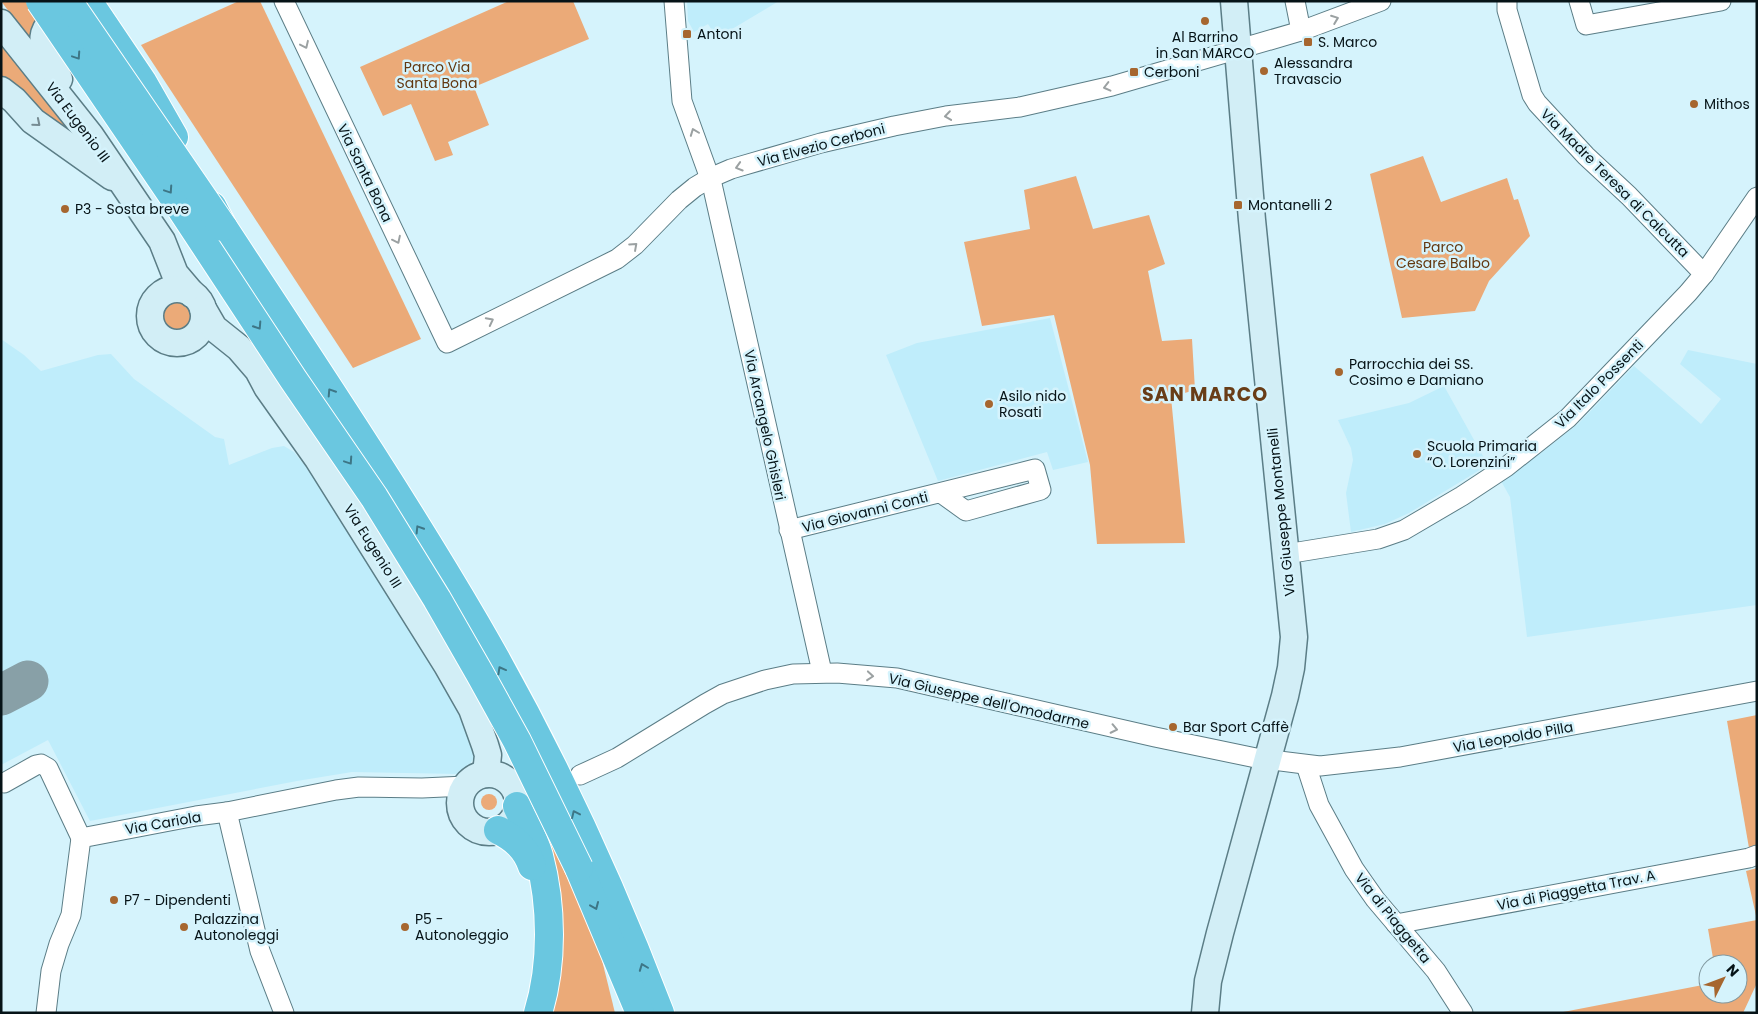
<svg xmlns="http://www.w3.org/2000/svg" width="1758" height="1014" font-family="Poppins,sans-serif">
	<style>
		.built { fill: #bfedfb }
		.green { fill: #ebaa78 }
		.lines { fill: none; stroke-linecap: round; stroke-linejoin: round }
		.taxiway { stroke: #88a0a7; stroke-width: 41 }
		.street-casing { stroke: #5b7d86; stroke-width: 21 }
		.secondary-casing { stroke: #5b7d86; stroke-width: 29 }
		.highway-casing { stroke: #fff; stroke-width: 30 }
		.street { stroke: #fff; stroke-width: 19 }
		.secondary { stroke: #d2eef6; stroke-width: 26 }
		.highway { stroke: #6ac7e0; stroke-width: 28 }
		.highway-bridge-casing { stroke: #fff; stroke-width: 30; stroke-linecap: butt }
		.highway-bridge { stroke: #6ac7e0; stroke-width: 28 }
		.oneway { stroke: #9ba1a2 }
		.oneway2 { stroke: #3d7686 }
		.oneway3 { stroke: #768b92 }
		.poi-dot { fill: #a6662f; stroke: #d5f3fc; stroke-width: 2 }
		.labels { text-anchor: middle; dominant-baseline: central; stroke-width: 5; stroke-linejoin: round; paint-order: stroke }
		.poi-label { font-size: 14px; fill: #061317; stroke: #d5f3fc; text-anchor: start }
		.park-label { font-size: 14px; fill: #633810; stroke: #d5f3fc }
		.street-label { font-size: 14px; fill: #061317; stroke: #d5f3fc }
		.district-label { font-size: 19px; font-weight: bold; letter-spacing: 1px; fill: #693d17; stroke: #d5f3fc }
	</style>
	<rect width="100%" height="100%" fill="#d5f3fc"/>
	<g class="built">
		<path d="M687 1H779L717 38 708 24 694 32 688 21Z"/>
		<path d="M1050 318 1088 462 1053 470 1047 452 938 481 886 355 917 343Z"/>
		<path d="M1 339 24 355 41 371 98 355 111 354 134 379 215 437 224 439 229 465 272 448 284 446 294 452 307 468 440 679 477 750 476 754 465 772 459 774 352 772 297 781 90 821 48 740 1 765Z"/>
		<path d="M1688 350 1757 364V605L1527 637 1510 497 1501 481 1541 453 1578 424 1634 366 1701 424 1721 399 1680 364Z"/>
		<path d="M1444 386 1488 465 1409 513 1385 524 1351 532 1346 493 1353 460 1351 448 1338 420 1409 403Z"/>
	</g>
	<g class="green">
		<path d="M1 1H25L40 22 34 45Z"/>
		<path d="M239 1H260L421 339 353 368 141 45Z"/>
		<path d="M509 1H573L589 39 474 87 489 125 448 142 453 155 435 161 411 104 383 116 360 67Z"/>
		<path d="M1 38 84 147 1 84Z"/>
		<path d="M1423 156 1441 202 1507 178 1514 200 1518 199 1530 236 1489 281 1475 311 1402 318 1370 174Z"/>
		<path d="M1076 176 1093 229 1149 215 1165 264 1148 271 1162 341 1192 339 1195 390 1171 397 1185 543 1097 544 1090 465 1054 315 982 326 964 242 1030 229 1024 190Z"/>
		<circle cx="176" cy="316" r="15"/>
		<path d="M1757 715V844L1749 848 1727 721Z"/>
		<circle cx="489" cy="802" r="8"/>
		<path d="M532 802 598 944 615 1013H547Z"/>
		<path d="M1757 868V983L1743 1013H1558L1708 984V994H1738V964H1714L1708 929 1757 920 1746 871Z"/>
	</g>
	<g class="lines">
		<path class="taxiway" d="M1 695 28 681"/>
		<defs>
			<g id="street">
				<path d="M284 1 447 343 617 259 635 245 679 200 695 187 710 178 731 169 821 143 894 126 946 116 1020 107 1112 86 1301 31 1381 1"/>
				<path d="M674 1 682 101 712 184 822 672"/>
				<path d="M1295 1 1301 31"/>
				<path d="M1507 1V10L1532 95 1537 103 1586 156 1629 196 1704 274"/>
				<path d="M1579 1 1586 25 1721 1"/>
				<path d="M789 530 1035 469 1041 490 966 511 941 493"/>
				<path d="M1286 554 1378 539 1404 530 1462 496 1506 467 1568 418 1688 293 1704 274 1757 197"/>
				<path d="M1306 765 1319 805 1354 869 1375 899 1436 971 1463 1013"/>
				<path d="M580 775 617 758 705 704 723 694 765 680 793 674 837 673 897 678 1155 737 1256 758 1320 766 1400 757 1757 691"/>
				<path d="M4 783 36 765 41 764 48 768 81 838"/>
				<path d="M227 812 260 951 284 1013"/>
				<path d="M1396 924 1749 858 1757 855"/>
				<path d="M46 1013 51 971 59 944 71 915 81 838 196 816 227 812 336 790 359 787 422 788 466 786"/>
			</g>
			<g id="secondary">
				<path d="M1 23 90 135 162 241 175 274 192 294"/>
				<path d="M46 29C37 46 53 63 59 79"/>
				<path d="M1 90 14 100 33 121 112 177"/>
				<circle cx="177" cy="316" r="27"/>
				<path d="M203 309 214 328 239 348 258 370 267 387 318 459 447 665 472 709 485 745 488 755 486 774"/>
				<circle cx="489" cy="803" r="29"/>
				<path d="M1205 1013 1208 981 1220 933 1285 696 1291 668 1294 637 1252 220 1234 1"/>
			</g>
			<g id="highway">
				<path d="M88 1 142 81 174 137"/>
				<path d="M212 206 223 227C309 358 397 489 476 624 548 748 609 879 660 1013"/>
				<path d="M517 806C524 822 534 838 539 856 552 905 553 964 538 1013"/>
				<path d="M498 830C514 838 526 848 532 866"/>
				<path d="M579 868 640 1013"/>
			</g>
		</defs>
		<use href="#street" class="street-casing"/>
		<use href="#secondary" class="secondary-casing"/>
		<use href="#highway" class="highway-casing"/>
		<use href="#street" class="street"/>
		<use href="#secondary" class="secondary"/>
		<use href="#highway" class="highway"/>
		<defs>
			<g id="highway-bridge">
				<path d="M40 1 172 195 293 379 374 497 437 599 480 674 517 741 579 868"/>
				<path d="M68 1 223 227"/>
			</g>
		</defs>
		<use href="#highway-bridge" class="highway-bridge-casing"/>
		<use href="#highway-bridge" class="highway-bridge"/>
	</g>
	<defs><path id="oneway-chevron" d="M-2-3.5L2.5 0L-2 3.5" fill="none" stroke-width="1.6" stroke-linecap="round" stroke-linejoin="round" transform="scale(1.25)"/></defs>
	<g class="oneway">
		<use href="#oneway-chevron" transform="translate(1335 19) rotate(-21)"/>
		<use href="#oneway-chevron" transform="translate(305 45) rotate(65)"/>
		<use href="#oneway-chevron" transform="translate(1107 87) rotate(166)"/>
		<use href="#oneway-chevron" transform="translate(948 116) rotate(172)"/>
		<use href="#oneway-chevron" transform="translate(694 132) rotate(-111)"/>
		<use href="#oneway-chevron" transform="translate(739 167) rotate(163)"/>
		<use href="#oneway-chevron" transform="translate(397 240) rotate(64)"/>
		<use href="#oneway-chevron" transform="translate(634 246) rotate(-42)"/>
		<use href="#oneway-chevron" transform="translate(490 321) rotate(-27)"/>
		<use href="#oneway-chevron" transform="translate(870 676) rotate(5)"/>
		<use href="#oneway-chevron" transform="translate(1114 729) rotate(12)"/>
	</g>
	<g class="oneway2">
		<use href="#oneway-chevron" transform="translate(77 56) rotate(56)"/>
		<use href="#oneway-chevron" transform="translate(169 190) rotate(56)"/>
		<use href="#oneway-chevron" transform="translate(258 326) rotate(57)"/>
		<use href="#oneway-chevron" transform="translate(331 392) rotate(-123)"/>
		<use href="#oneway-chevron" transform="translate(349 461) rotate(56)"/>
		<use href="#oneway-chevron" transform="translate(419 529) rotate(-122)"/>
		<use href="#oneway-chevron" transform="translate(501 670) rotate(-119)"/>
		<use href="#oneway-chevron" transform="translate(575 814) rotate(-115)"/>
		<use href="#oneway-chevron" transform="translate(595 906) rotate(67)"/>
		<use href="#oneway-chevron" transform="translate(643 967) rotate(-111)"/>
	</g>
	<use class="oneway3" href="#oneway-chevron" transform="translate(37 123) rotate(40)"/>
	<g class="poi-dot">
		<circle cx="1205" cy="21" r="5"/>
		<rect x="682" y="29" width="10" height="10" rx="2.5"/>
		<rect x="1303" y="37" width="10" height="10" rx="2.5"/>
		<circle cx="1264" cy="71" r="5"/>
		<rect x="1129" y="67" width="10" height="10" rx="2.5"/>
		<circle cx="1694" cy="104" r="5"/>
		<rect x="1233" y="200" width="10" height="10" rx="2.5"/>
		<circle cx="65" cy="209" r="5"/>
		<circle cx="1339" cy="372" r="5"/>
		<circle cx="989" cy="404" r="5"/>
		<circle cx="1417" cy="454" r="5"/>
		<circle cx="1173" cy="727" r="5"/>
		<circle cx="114" cy="900" r="5"/>
		<circle cx="184" cy="927" r="5"/>
		<circle cx="405" cy="927" r="5"/>
	</g>
	<g class="labels">
		<g class="poi-label">
			<text x="697" y="34">Antoni</text>
			<text x="1205" y="37" text-anchor="middle">Al Barrino<tspan x="1205" dy="16">in San MARCO</tspan></text>
			<text x="1318" y="42">S. Marco</text>
			<text x="1274" y="63">Alessandra<tspan x="1274" dy="16">Travascio</tspan></text>
			<text x="1144" y="72">Cerboni</text>
			<text x="1704" y="104">Mithos</text>
			<text x="1248" y="205">Montanelli 2</text>
			<text x="75" y="209">P3 - Sosta breve</text>
			<text x="1349" y="364">Parrocchia dei SS.<tspan x="1349" dy="16">Cosimo e Damiano</tspan></text>
			<text x="999" y="396">Asilo nido<tspan x="999" dy="16">Rosati</tspan></text>
			<text x="1427" y="446">Scuola Primaria<tspan x="1427" dy="16">“O. Lorenzini”</tspan></text>
			<text x="1183" y="727">Bar Sport Caffè</text>
			<text x="124" y="900">P7 - Dipendenti</text>
			<text x="194" y="919">Palazzina<tspan x="194" dy="16">Autonoleggi</tspan></text>
			<text x="415" y="919">P5 -<tspan x="415" dy="16">Autonoleggio</tspan></text>
		</g>
		<g class="park-label">
			<text x="437" y="67">Parco Via<tspan x="437" dy="16">Santa Bona</tspan></text>
			<text x="1443" y="247">Parco<tspan x="1443" dy="16">Cesare Balbo</tspan></text>
		</g>
		<g class="street-label">
			<text transform="translate(78 122) rotate(53)">Via Eugenio III</text>
			<text transform="translate(821 145) rotate(-15)">Via Elvezio Cerboni</text>
			<text transform="translate(365 173) rotate(64)">Via Santa Bona</text>
			<text transform="translate(1615 183) rotate(45)">Via Madre Teresa di Calcutta</text>
			<text transform="translate(1599 384) rotate(-45)">Via Italo Possenti</text>
			<text transform="translate(765 425) rotate(78)">Via Arcangelo Ghisleri</text>
			<text transform="translate(865 512) rotate(-14)">Via Giovanni Conti</text>
			<text transform="translate(1281 512) rotate(-96)">Via Giuseppe Montanelli</text>
			<text transform="translate(373 546) rotate(58)">Via Eugenio III</text>
			<text transform="translate(989 701) rotate(13)">Via Giuseppe dell'Omodarme</text>
			<text transform="translate(1513 737) rotate(-10)">Via Leopoldo Pilla</text>
			<text transform="translate(163 823) rotate(-10)">Via Cariola</text>
			<text transform="translate(1576 890) rotate(-11)">Via di Piaggetta Trav. A</text>
			<text transform="translate(1393 918) rotate(51)">Via di Piaggetta</text>
		</g>
		<g class="district-label">
			<text x="1205" y="394">SAN MARCO</text>
		</g>
	</g>
	<rect width="1758" height="1014" fill="none" stroke="#061317" stroke-width="5"/>
	<g transform="translate(1723 979) rotate(48)"><circle r="24" fill="#d5f3fc" stroke="#8299a0"/>
	<path d="M0-4L9 19L0 12L-9 19Z" fill="#a6662f"/>
	<text y="-8" font-size="14" font-weight="bold" text-anchor="middle" fill="#061317">N</text>
	</g>
</svg>
